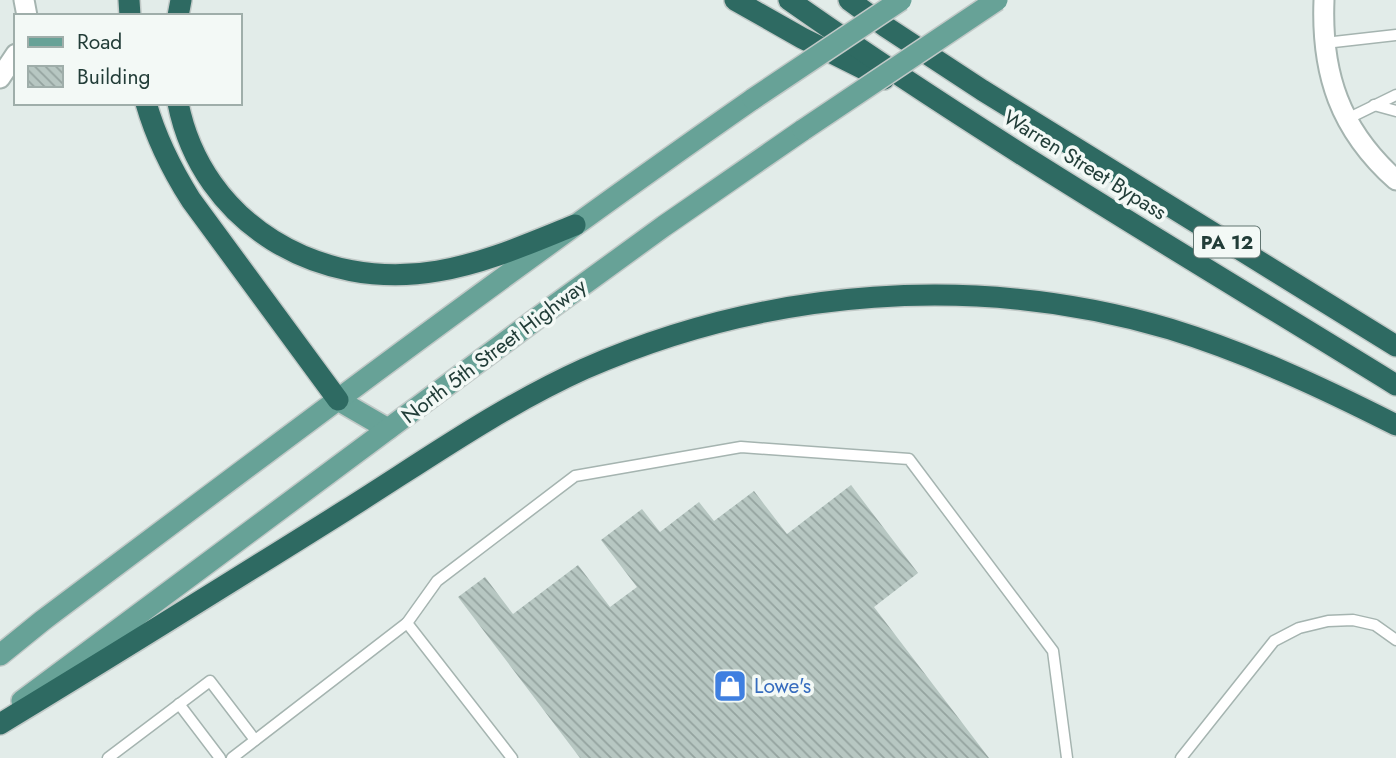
<svg xmlns="http://www.w3.org/2000/svg" width="1396" height="758" font-family="Jost,sans-serif">
	<style>
		.building { fill: url(#building-back-hatch) }
		.lines { fill: none; stroke-linecap: round; stroke-linejoin: round }
		.service-casing { stroke: #a5b4b0; stroke-width: 13 }
		.minor-casing { stroke: #a5b4b0; stroke-width: 23 }
		.primary-casing { stroke: #c1c9c7; stroke-width: 24 }
		.motorway-casing { stroke: #c1c9c7; stroke-width: 24 }
		.service { stroke: #fff; stroke-width: 10 }
		.minor { stroke: #fff; stroke-width: 19 }
		.primary { stroke: #67a297; stroke-width: 21 }
		.motorway { stroke: #2e6a62; stroke-width: 21 }
		.primary-bridge-casing { stroke: #c1c9c7; stroke-width: 24; stroke-linecap: butt }
		.primary-bridge { stroke: #67a297; stroke-width: 21 }
		.labels { text-anchor: middle; dominant-baseline: central; stroke-width: 7; stroke-linejoin: round; paint-order: stroke }
		.shield { fill: #f3f9f6; stroke: #617571; stroke-width: 2 }
		.shield-label { font-size: 19px; font-weight: bold; fill: #223d38 }
		.street-label { font-size: 21px; fill: #223d38; stroke: #f3f9f6 }
		.shop-label { font-size: 21px; fill: #366cbe; stroke: #f3f9f6; text-anchor: start }
	</style>
	<defs>
		<pattern id="building-back-hatch" width="6" height="6" patternUnits="userSpaceOnUse" patternTransform="scale(1.75)"><rect width="6" height="6" fill="#b7c7c2"/><path d="M-1 5l2 2M0 0l6 6M5-1l2 2" fill="none" stroke="#94a39f"/></pattern>
	</defs>
	<rect width="100%" height="100%" fill="#e2ece9"/>
	<path class="building" d="M851 485 918 573 874 607 989 758H580L458 597 485 577 513 614 578 565 610 607 637 587 601 540 642 509 660 532 699 502 714 521 754 491 787 534Z"/>
	<g class="lines">
		<defs>
			<g id="service">
				<path d="M1325 43 1396 35"/>
				<path d="M1374 105 1396 111"/>
				<path d="M1347 119 1396 95"/>
				<path d="M407 623 437 581 575 476 741 447 909 459 1053 651 1067 758"/>
				<path d="M179 704 220 758"/>
				<path d="M108 758 210 681 255 740"/>
				<path d="M232 758 407 623 512 758"/>
				<path d="M1181 758 1274 641 1299 628 1328 621 1353 620 1375 625 1396 640"/>
			</g>
			<g id="minor">
				<path d="M24 0 27 16"/>
				<path d="M1324 0C1321 74 1340 130 1396 180"/>
				<path d="M0 78 16 54"/>
			</g>
			<g id="primary">
				<path d="M338 400 388 429"/>
				<path d="M0 655 42 621C277 445 512 267 753 99"/>
				<path d="M22 701 551 308 664 226 803 130"/>
			</g>
			<g id="motorway">
				<path d="M129 0 130 16"/>
				<path d="M735 0 802 38 884 79"/>
				<path d="M789 0C985 138 1192 259 1396 385"/>
				<path d="M849 0 886 27 982 90 1396 346"/>
				<path d="M178 16 181 0"/>
				<path d="M146 103C156 138 172 170 191 200L338 400"/>
				<path d="M178 103C202 224 320 292 438 271 486 263 530 243 575 225"/>
				<path d="M0 724C116 654 231 582 346 510 424 461 500 407 584 369 768 288 977 272 1170 329 1248 353 1323 388 1396 425"/>
			</g>
		</defs>
		<use href="#service" class="service-casing"/>
		<use href="#minor" class="minor-casing"/>
		<use href="#primary" class="primary-casing"/>
		<use href="#motorway" class="motorway-casing"/>
		<use href="#service" class="service"/>
		<use href="#minor" class="minor"/>
		<use href="#primary" class="primary"/>
		<use href="#motorway" class="motorway"/>
		<defs>
			<g id="primary-bridge">
				<path d="M753 99 901 0"/>
				<path d="M803 130 997 0"/>
			</g>
		</defs>
		<use href="#primary-bridge" class="primary-bridge-casing"/>
		<use href="#primary-bridge" class="primary-bridge"/>
	</g>
	<defs>
		<symbol id="shop-square" viewBox="-11 -11 22 22"><rect x="-9" y="-9" width="18" height="18" rx="4" fill="#3f7fe0" stroke="#f3f9f6"/><path d="M-5-2.5h2.3a2.7 3.5 0 0 1 5.4 0H5L5.5 6h-11ZM-1.5-2.5h3a1.5 2.3 0 0 0-3 0Z" fill="#fff"/></symbol>
	</defs>
	<g fill-rule="evenodd">
		<use href="#shop-square" x="711" y="667" width="38" height="38"/>
	</g>
	<g class="labels">
		<rect class="shield" x="1194" y="226.5" width="66" height="31" rx="5"/>
		<g class="shield-label">
			<text x="1227" y="242">PA 12</text>
		</g>
		<g class="street-label">
			<text transform="translate(1085 165) rotate(32)">Warren Street Bypass</text>
			<text transform="translate(494 351) rotate(-37)">North 5th Street Highway</text>
		</g>
		<g class="shop-label">
			<text x="754" y="686">Lowe's</text>
		</g>
	</g>
	<rect x="14" y="14" width="228" height="91" fill="#f3f9f6" stroke="#9faeaa" stroke-width="2"/>
	<rect x="28" y="37" width="35" height="10" fill="#67a297" stroke="#9faeaa" stroke-width="2"/>
	<text x="77" y="49" font-size="21" fill="#223d38">Road</text>
	<rect x="28" y="66" width="35" height="21" fill="url(#building-back-hatch)" stroke="#9faeaa" stroke-width="2"/>
	<text x="77" y="84" font-size="21" fill="#223d38">Building</text>
</svg>
